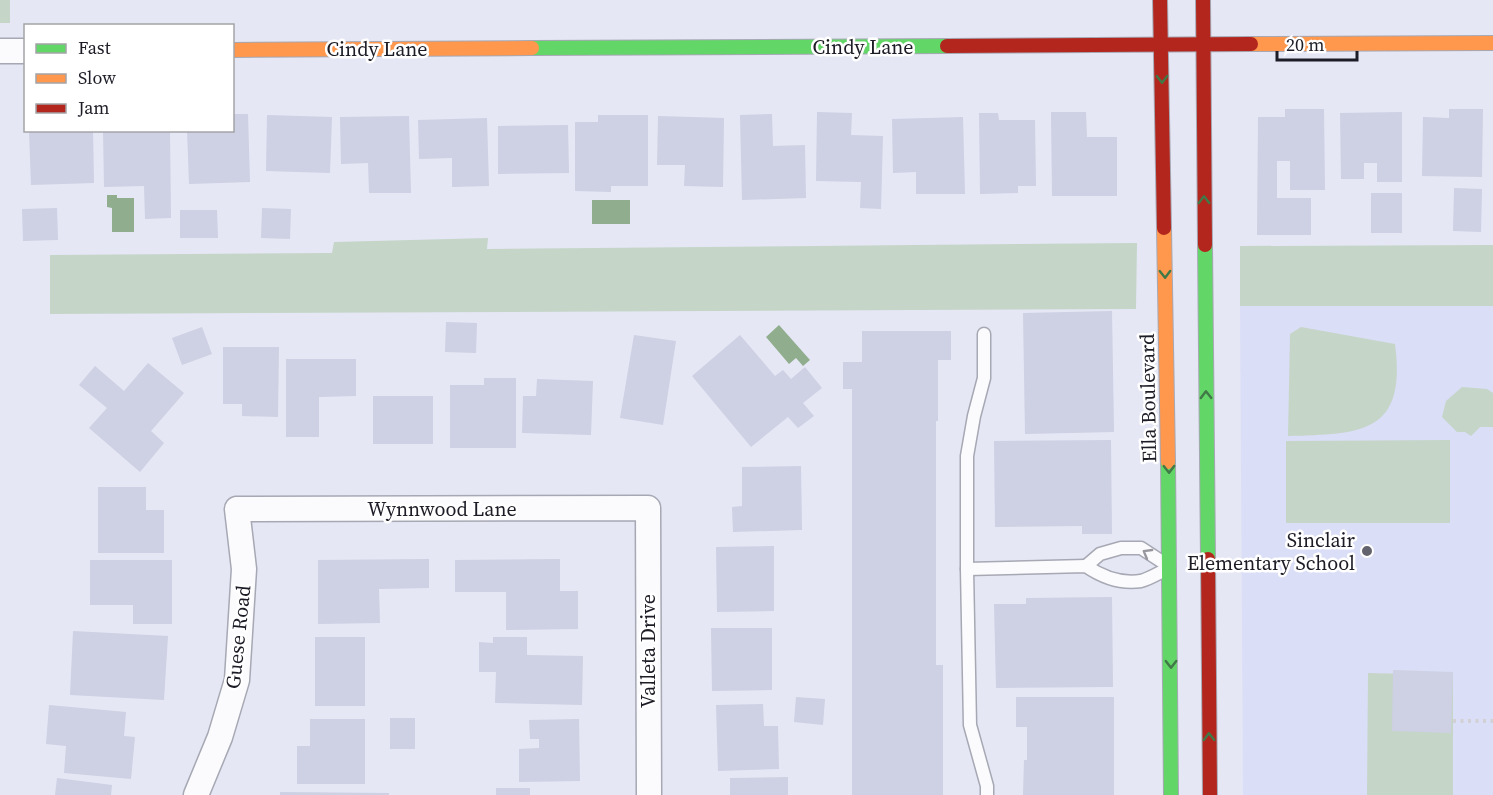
<svg xmlns="http://www.w3.org/2000/svg" width="1493" height="795" font-family="'Source Serif 4',serif">
	<style>
		.built { fill: #dbdef7 }
		.green { fill: #c5d5c8 }
		.water { fill: #90ae8d }
		.building { fill: #ced0e3 }
		.lines { fill: none; stroke-linecap: round; stroke-linejoin: round }
		.lane-casing { stroke: #a6a8b3; stroke-width: 15 }
		.street-casing { stroke: #a6a8b3; stroke-width: 27 }
		.fast-casing { stroke: #a6a8b3; stroke-width: 16 }
		.slow-casing { stroke: #a6a8b3; stroke-width: 16 }
		.jam-casing { stroke: #a6a8b3; stroke-width: 16 }
		.path { stroke: #d1d1d5; stroke-width: 4; stroke-dasharray: 3 4.5; stroke-linecap: butt }
		.lane { stroke: #fbfbfe; stroke-width: 12 }
		.street { stroke: #fbfbfe; stroke-width: 24 }
		.fast { stroke: #63d668; stroke-width: 14 }
		.slow { stroke: #ff974d; stroke-width: 14 }
		.jam { stroke: #b3261e; stroke-width: 14 }
		.oneway { stroke: #407947 }
		.oneway2 { stroke: #97979d }
		.poi-dot { fill: #62636e; stroke: #fff; stroke-width: 2 }
		.labels { text-anchor: middle; dominant-baseline: central; stroke-width: 5; stroke-linejoin: round; paint-order: stroke }
		.street-label { font-size: 20px; fill: #1c1c26; stroke: #fff }
		.poi-label { font-size: 20px; fill: #1c1c26; stroke: #fff; text-anchor: end }
	</style>
	<rect width="100%" height="100%" fill="#e5e7f5"/>
	<path class="built" d="M1240 306H1493V795H1243Z"/>
	<g class="green">
		<rect x="0" y="0" width="10" height="23"/>
		<path d="M488 238 487 249 1137 243 1136 309 50 314V255L332 253 334 242Z"/>
		<path d="M1493 245V306H1240V246Z"/>
		<path d="M1301 327 1395 344C1407 434 1361 434 1288 436L1290 334Z"/>
		<path d="M1462 387 1487 389 1493 393V427H1480L1471 436 1465 432H1457L1442 417 1446 401Z"/>
		<path d="M1450 440V523H1286V441Z"/>
		<path d="M1368 673 1453 675V795H1367Z"/>
	</g>
	<g class="water">
		<path d="M107 195H117V198H134V232H112V208L107 207Z"/>
		<rect x="592" y="200" width="38" height="24"/>
		<path d="M779 325 810 360 803 366 796 358 789 364 766 337Z"/>
	</g>
	<g class="building">
		<path d="M1285 109H1324L1325 190H1290V161H1277V198H1311V235H1257L1258 117H1285Z"/>
		<path d="M1449 109H1483L1482 177 1422 176 1423 117 1449 118Z"/>
		<path d="M817 112 852 113 851 135 883 136 881 209 860 208 861 182 816 181Z"/>
		<path d="M1051 112H1086L1087 137H1117V196H1052Z"/>
		<path d="M1402 112V182H1377V163H1364V179H1341L1340 113Z"/>
		<path d="M979 113H998L999 120H1035L1036 186H1018V193L980 194Z"/>
		<path d="M232 114H248L250 182 189 184 187 130H232Z"/>
		<path d="M772 114 773 146 805 145 806 198 742 200 740 115Z"/>
		<path d="M267 115 332 117 330 173 266 171Z"/>
		<path d="M598 115H648V186H611V192L575 191V122H598Z"/>
		<path d="M409 116 411 193H369L368 163 341 164 340 117Z"/>
		<path d="M658 116 724 118 723 187 684 186 685 165H657Z"/>
		<path d="M963 117 965 194H916V172L893 173 892 119Z"/>
		<path d="M487 118 489 186 452 187V158L419 159 418 120Z"/>
		<path d="M568 125 569 173 498 174V126Z"/>
		<path d="M93 130 94 183 31 185 29 131Z"/>
		<path d="M103 130H170L171 218 145 219 144 186 104 187Z"/>
		<path d="M1454 188 1482 189 1481 232 1453 231Z"/>
		<rect x="1371" y="193" width="31" height="40"/>
		<path d="M57 208 58 240 23 241 22 209Z"/>
		<path d="M262 208 291 209 290 239 261 238Z"/>
		<path d="M180 210H217L218 238H180Z"/>
		<path d="M1112 311 1114 432 1025 434 1023 313Z"/>
		<path d="M446 322 477 323 476 353 445 352Z"/>
		<path d="M202 327 212 354 182 365 172 338Z"/>
		<path d="M862 331H951V360H938V421H936V665H943V795H852V389H843V362H862Z"/>
		<path d="M634 335 676 341 663 425 620 418Z"/>
		<path d="M740 335 775 376 783 370 791 379 805 367 822 388 803 403 814 416 798 428 788 417 751 447 692 376Z"/>
		<path d="M223 347H279L278 417 242 416V404H223Z"/>
		<path d="M286 359H356V396L319 397V437H286Z"/>
		<path d="M148 363 184 393 151 431 164 443 140 472 89 428 107 408 79 385 95 366 124 391Z"/>
		<path d="M484 378H516V448H450V385H484Z"/>
		<path d="M537 379 593 381 591 435 522 433 523 396H536Z"/>
		<rect x="373" y="396" width="60" height="48"/>
		<path d="M1111 440 1112 534H1082V526L995 527 994 441Z"/>
		<path d="M801 466 802 530 733 532 732 507 742 506V467Z"/>
		<path d="M98 487H146V510H164V553H98Z"/>
		<path d="M774 546V611L717 612 716 547Z"/>
		<path d="M429 559V588L379 589 380 623 318 624V560Z"/>
		<path d="M560 559V591H578V629L506 630V592H455V560Z"/>
		<path d="M90 560H172V624H133V605H90Z"/>
		<path d="M1112 597 1113 687 996 688 994 604H1026V598Z"/>
		<path d="M711 628H772V690L712 691Z"/>
		<path d="M73 631 168 636 164 700 70 695Z"/>
		<rect x="315" y="637" width="50" height="69"/>
		<path d="M493 637H527V655L583 656 582 705 495 703 496 672H479V642L493 643Z"/>
		<path d="M1393 670 1453 672 1451 733 1392 731Z"/>
		<path d="M796 697 825 699 823 725 794 722Z"/>
		<path d="M1016 697H1114V795H1023L1024 760H1027V727H1016Z"/>
		<path d="M763 704 764 726H778L779 769 718 771 716 705Z"/>
		<path d="M49 705 126 712 124 736 135 737 131 779 64 773 66 746 46 744Z"/>
		<rect x="390" y="718" width="25" height="31"/>
		<path d="M310 719H365V784H297V746H310Z"/>
		<path d="M579 719 580 781 519 782V749L539 748V739H530L529 720Z"/>
		<path d="M788 777V795H730V778Z"/>
		<path d="M57 778 112 785 111 795H55Z"/>
		<rect x="496" y="788" width="34" height="7"/>
		<path d="M280 792 389 793V795H280Z"/>
	</g>
	<g class="lines">
		<defs>
			<g id="lane">
				<path d="M984 334V378L974 416 967 456V569L970 725 987 786V795"/>
				<path d="M1086 566 1100 554 1121 548H1141L1167 565"/>
				<path d="M967 569 1086 566C1102 577 1121 584 1141 581 1149 579 1159 573 1167 569"/>
			</g>
			<g id="street">
				<path d="M0 51H26"/>
				<path d="M196 795 220 737 237 680 244 569 237 509 648 508 649 795"/>
			</g>
			<g id="fast">
				<path d="M532 48 947 46"/>
				<path d="M1205 245 1208 559"/>
				<path d="M1168 462 1171 795"/>
			</g>
			<g id="slow">
				<path d="M1251 44 1493 43"/>
				<path d="M232 50 532 48"/>
				<path d="M1164 228 1168 462"/>
			</g>
			<g id="jam">
				<path d="M1160 0 1164 228"/>
				<path d="M1203 0 1205 245"/>
				<path d="M947 46 1251 44"/>
				<path d="M1208 559 1210 795"/>
			</g>
		</defs>
		<use href="#lane" class="lane-casing"/>
		<use href="#street" class="street-casing"/>
		<use href="#fast" class="fast-casing"/>
		<use href="#slow" class="slow-casing"/>
		<use href="#jam" class="jam-casing"/>
		<path class="path" d="M1453 721H1493"/>
		<use href="#lane" class="lane"/>
		<use href="#street" class="street"/>
		<use href="#fast" class="fast"/>
		<use href="#slow" class="slow"/>
		<use href="#jam" class="jam"/>
	</g>
	<defs><path id="oneway-chevron" d="M-2-3.5L2.5 0L-2 3.5" fill="none" stroke-width="1.6" stroke-linecap="round" stroke-linejoin="round" transform="scale(1.5)"/></defs>
	<g class="oneway">
		<use href="#oneway-chevron" transform="translate(1162 79) rotate(89)"/>
		<use href="#oneway-chevron" transform="translate(1204 200) rotate(-91)"/>
		<use href="#oneway-chevron" transform="translate(1165 274) rotate(89)"/>
		<use href="#oneway-chevron" transform="translate(1206 395) rotate(-91)"/>
		<use href="#oneway-chevron" transform="translate(1169 469) rotate(89)"/>
		<use href="#oneway-chevron" transform="translate(1171 664) rotate(90)"/>
		<use href="#oneway-chevron" transform="translate(1209 737) rotate(-91)"/>
	</g>
	<use class="oneway2" href="#oneway-chevron" transform="translate(1147 553) rotate(-150)"/>
	<circle class="poi-dot" cx="1367" cy="551" r="6"/>
	<g class="labels">
		<g class="street-label">
			<text x="863" y="47">Cindy Lane</text>
			<text x="377" y="49">Cindy Lane</text>
			<text transform="translate(1148 398) rotate(-91)">Ella Boulevard</text>
			<text x="442" y="509">Wynnwood Lane</text>
			<text transform="translate(238 637) rotate(-84)">Guese Road</text>
			<text transform="translate(648 651) rotate(-90)">Valleta Drive</text>
		</g>
		<g class="poi-label">
			<text x="1355" y="540">Sinclair<tspan x="1355" dy="23">Elementary School</tspan></text>
		</g>
	</g>
	<rect x="24" y="24" width="210" height="108" fill="#ffffff" stroke="#a4a4a8" stroke-width="1.5"/>
	<rect x="36" y="44" width="30" height="9" fill="#63d668" stroke="#a4a4a8" stroke-width="1.5"/>
	<text x="78" y="54" font-size="18" fill="#1c1c26">Fast</text>
	<rect x="36" y="74" width="30" height="9" fill="#ff974d" stroke="#a4a4a8" stroke-width="1.5"/>
	<text x="78" y="84" font-size="18" fill="#1c1c26">Slow</text>
	<rect x="36" y="104" width="30" height="9" fill="#b3261e" stroke="#a4a4a8" stroke-width="1.5"/>
	<text x="78" y="114" font-size="18" fill="#1c1c26">Jam</text>
	<path d="M1277 51v9h80v-9" fill="none" stroke="#1c1c26" stroke-width="3"/>
	<text x="1286" y="51" font-size="18" fill="#1c1c26" stroke="#ffffff" stroke-width="4.5" paint-order="stroke">20 m</text>
</svg>
